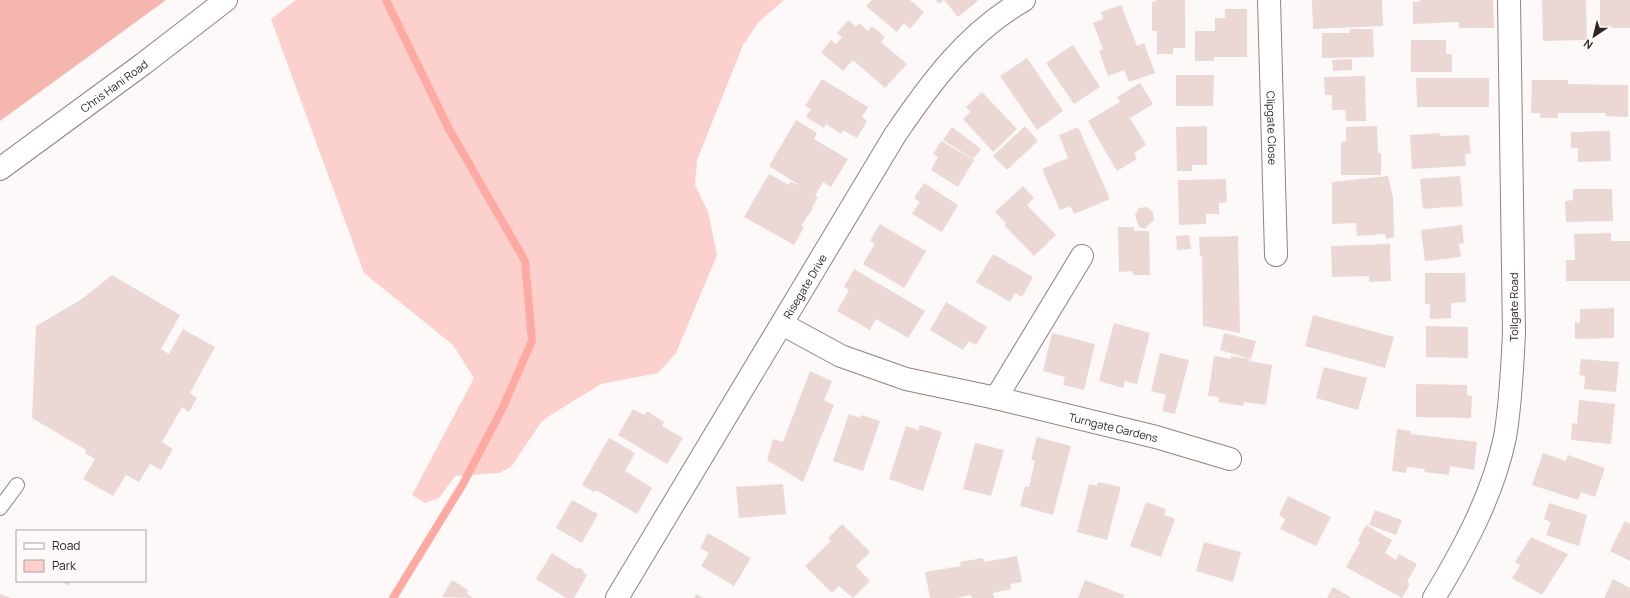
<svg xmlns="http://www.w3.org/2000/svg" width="1630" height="598" font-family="Manrope,sans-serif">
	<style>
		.green { fill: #fcd0cc }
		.forest { fill: #f6b6b0 }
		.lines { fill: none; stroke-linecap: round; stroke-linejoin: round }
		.stream { stroke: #feaaa2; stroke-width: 8 }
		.building { fill: #ebd8d5 }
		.service-casing { stroke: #92817f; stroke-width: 16 }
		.minor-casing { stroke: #92817f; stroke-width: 24 }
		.secondary-casing { stroke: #92817f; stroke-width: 24 }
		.service { stroke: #fff; stroke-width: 14 }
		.minor { stroke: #fff; stroke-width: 22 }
		.secondary { stroke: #fff; stroke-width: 22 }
		.labels { text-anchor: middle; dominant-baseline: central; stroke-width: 3; stroke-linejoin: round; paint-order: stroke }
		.street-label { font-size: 11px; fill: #2c2524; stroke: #fdf9f8 }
	</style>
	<rect width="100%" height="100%" fill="#fdf9f8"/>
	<path class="green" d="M296 0H784L759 22 743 45 697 160 695 185 708 212 717 255 676 353 658 373 601 384 554 413 542 421 511 467 499 473 455 476 439 498 425 503 412 495 474 378 453 345 364 273 271 19Z"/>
	<path class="forest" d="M0 0H166L0 121Z"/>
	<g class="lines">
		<path class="stream" d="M386 0 449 129 525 261 532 341 502 409 463 484 393 598"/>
	</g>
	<g class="building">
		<path d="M872 0H910L924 12 910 29 904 23 897 32 866 6Z"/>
		<path d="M936 0H979L958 17 944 0 939 4Z"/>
		<path d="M1156 0H1185V48H1173V54H1157V31H1152V2H1156Z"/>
		<path d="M1312 0H1382L1383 26 1313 29Z"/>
		<path d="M1420 0H1493L1494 28H1459V22L1413 24V2H1420Z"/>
		<path d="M1542 0H1586L1587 40 1543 41Z"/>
		<rect x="1600" y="0" width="30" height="28"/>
		<path d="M1121 5 1137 46 1144 43 1155 73 1129 82 1124 70 1108 76 1099 51 1103 49 1093 23 1103 19 1101 12Z"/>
		<path d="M1225 9H1247V57H1214V61H1195V31H1215V18H1225Z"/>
		<path d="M849 20 856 27 859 23 868 31 872 26 885 37 881 42 907 64 885 88 853 60 843 71 821 52 831 40 836 44 842 37 837 33Z"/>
		<path d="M1350 29H1373L1374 57 1322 58V33H1350Z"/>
		<path d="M1411 40H1446V54H1452V72H1411Z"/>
		<path d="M1073 45 1100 87 1074 104 1046 63Z"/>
		<path d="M1027 58 1063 111 1037 130 1000 76Z"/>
		<path d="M1352 59V70L1333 71 1332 60Z"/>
		<path d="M1176 75H1214L1213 106H1176Z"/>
		<path d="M1365 76 1366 121H1346L1345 110H1332V95H1325L1324 77Z"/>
		<path d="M1416 78H1489V107H1417Z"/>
		<path d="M822 79 868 107 862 117 867 121 857 138 843 130 841 134 826 124 824 128 806 117 811 109 805 106Z"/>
		<path d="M1532 80H1568V84L1628 85V117L1605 116 1606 113H1558V118H1540V113H1531Z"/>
		<path d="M1140 83 1153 104 1130 118 1146 145 1134 153 1137 159 1117 171 1088 121 1120 102 1117 97Z"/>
		<path d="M982 92 1017 129 993 152 963 119 971 112 966 107Z"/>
		<path d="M796 120 817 133 814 139 848 159 831 187 823 182 815 196 818 197 812 208H813L801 226 804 227 794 245 744 217 769 174 789 185 791 182 799 185 769 166Z"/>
		<path d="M1025 126 1038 141 1007 170 993 156Z"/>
		<path d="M1207 126V165H1192V171H1177L1176 127Z"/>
		<path d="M1377 126 1378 153H1381V175H1341V142L1346 141V127Z"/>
		<path d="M952 127 981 149 973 159 943 140Z"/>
		<path d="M1078 127 1110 199 1074 214 1070 206 1060 210 1042 169 1068 158 1059 135Z"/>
		<path d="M1610 131 1611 161 1578 162V148H1571V132Z"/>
		<path d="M1440 133V136L1469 135 1471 153 1465 154 1466 166 1412 169 1410 135Z"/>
		<path d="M941 141 974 160 958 187 931 170 938 157 933 154Z"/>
		<path d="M1388 176 1393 197 1394 237 1387 239 1385 234 1357 236 1356 223 1332 224V182Z"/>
		<path d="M1460 176 1463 206 1423 209 1420 179Z"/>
		<path d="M1226 179 1227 202 1219 203V214H1206V224L1179 225 1178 180Z"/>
		<path d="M924 183 958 205 942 232 912 214 920 202 914 198Z"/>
		<path d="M1023 186 1034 198 1027 205 1056 235 1034 256 1004 225 1006 223 995 212Z"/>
		<path d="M1573 189H1612L1613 221 1566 222 1565 201 1573 200Z"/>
		<path d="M1146 207 1153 212 1154 220 1147 226 1146 229 1139 227 1135 215 1139 208Z"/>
		<path d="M880 224 926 251 904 288 863 264 875 244 870 241Z"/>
		<path d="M1462 225 1464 243 1459 244 1461 257 1425 261 1421 230Z"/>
		<path d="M1118 227H1134V231H1149L1150 275H1133V271L1119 272Z"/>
		<path d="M1611 233V241H1630V281H1566V260H1575L1574 234Z"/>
		<path d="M1189 235 1191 249 1177 250 1176 236Z"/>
		<path d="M1238 236 1240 333 1203 326 1202 256H1200L1199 237Z"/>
		<path d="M1390 244 1391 281 1369 282V276L1332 277 1331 246Z"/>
		<path d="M993 254 1033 277 1022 297 1015 293 1010 302 976 282Z"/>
		<path d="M854 269 925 311 908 338 876 319 870 330 837 311 849 290 844 287Z"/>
		<path d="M1425 273H1465L1466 302 1451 303V318L1430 319V304H1425Z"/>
		<path d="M112 275 180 315 161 349 169 354 183 329 215 347 190 393 197 398 189 412 182 407 162 442 173 449 161 470 150 464 139 482 126 475 113 496 83 479 95 459 85 453 86 450 32 418 36 326 82 299Z"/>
		<path d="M946 302 987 327 976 345 969 341 963 350 930 330Z"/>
		<path d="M1614 308V338L1575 339V322L1580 323V309Z"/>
		<path d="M1313 315 1394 337 1385 368 1305 346Z"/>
		<path d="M1114 323 1150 333 1137 384 1125 381 1123 388 1099 381Z"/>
		<path d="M1426 326 1468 327V358L1426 357Z"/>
		<path d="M1052 333 1095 344 1084 390 1063 385 1065 377 1043 371Z"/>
		<path d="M1224 333 1256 341 1251 359 1220 350Z"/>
		<path d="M1160 353 1189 360 1175 414 1162 411 1166 395 1151 391Z"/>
		<path d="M1214 356 1231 359V356L1250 359 1249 361 1272 365 1266 405 1244 402 1243 406 1218 402 1219 397 1208 396Z"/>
		<path d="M1581 359 1619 362 1616 392 1584 389 1585 376 1579 375Z"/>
		<path d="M1324 367 1367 378 1358 410 1316 398Z"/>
		<path d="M810 371 832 381 824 400 834 405 803 482 767 460 773 439 783 442Z"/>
		<path d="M1416 384 1467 385V395L1472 396 1471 418 1416 417Z"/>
		<path d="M1579 400 1615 404 1611 444 1571 440 1572 423 1577 424Z"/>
		<path d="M633 409 644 415 647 411 664 422 662 426 683 438 667 464 618 435Z"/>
		<path d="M849 414 860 418 861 415 880 421 863 471 833 461Z"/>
		<path d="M920 425 942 432 923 491 889 479 906 426 918 430Z"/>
		<path d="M1397 429 1411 431V434L1477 442 1474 470 1450 466 1449 475 1424 472 1425 469 1407 467 1406 473 1392 471Z"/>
		<path d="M1037 437 1071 446 1053 515 1020 506 1025 486 1029 487 1035 461 1031 460Z"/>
		<path d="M609 438 635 453 625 471 652 488 637 514 596 490 594 492 582 485Z"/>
		<path d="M975 443 1004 450 991 496 963 489Z"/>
		<path d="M1543 453 1566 461 1568 455 1605 468 1595 497 1581 492 1578 500 1532 485Z"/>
		<path d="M1098 482 1121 487 1107 540 1077 532 1089 484 1097 486Z"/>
		<path d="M783 484 786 514 739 518 736 487Z"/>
		<path d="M1288 496 1331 517 1316 546 1280 529 1285 519 1279 515Z"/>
		<path d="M572 500 598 514 582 543 556 528Z"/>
		<path d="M1146 502 1166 509 1164 515 1175 519 1161 557 1130 546Z"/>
		<path d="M1549 503 1587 515 1579 546 1546 535 1551 522 1544 519Z"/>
		<path d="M1375 510 1402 520 1396 535 1369 525Z"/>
		<path d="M1625 521 1630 524V561L1610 551Z"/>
		<path d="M842 524 870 552 856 566 870 581 853 598 839 586 832 593 805 566 831 541 828 538Z"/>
		<path d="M1366 525 1392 540 1385 553 1396 560 1399 554 1417 564 1407 582 1410 584 1402 598 1346 567 1360 542 1358 540Z"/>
		<path d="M708 533 751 558 734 586 701 566 709 553 700 548Z"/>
		<path d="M1531 537 1568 554 1542 595 1512 578 1520 565 1515 562Z"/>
		<path d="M1204 542 1241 552 1233 582 1196 571Z"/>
		<path d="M552 553 577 569 578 567 584 571 583 573 587 575 574 598H566L536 579Z"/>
		<path d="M1017 556 1022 582 1010 584 1011 589 993 593 994 598H972L971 595 956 598H930L925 572 961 566 960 562 983 558 984 562Z"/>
		<path d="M1613 579 1630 588V598H1604Z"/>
		<path d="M452 580 468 590 467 594 473 598 442 597Z"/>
		<path d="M1085 580 1124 595 1123 598H1078Z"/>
		<path d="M60 581H71L68 586Z"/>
		<path d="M1333 587 1352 598H1327Z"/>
		<path d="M0 594 11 598H0Z"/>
		<path d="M696 594 703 598H694Z"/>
	</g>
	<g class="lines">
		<defs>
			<path id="service" d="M0 508 17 485"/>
			<g id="minor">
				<path id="s1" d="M1269 0 1276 255"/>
				<path id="s2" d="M782 324 841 356 906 379 996 398 1156 437 1230 459"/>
				<path d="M996 398 1082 256"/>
				<path id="s3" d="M617 598 895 135C931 82 967 33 1024 0"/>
				<path d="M1434 598C1464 548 1493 495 1505 437 1511 403 1512 368 1514 334L1509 0"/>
			</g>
			<g id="secondary">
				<path id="s4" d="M0 169 143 64 226 0"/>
			</g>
		</defs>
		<use href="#service" class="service-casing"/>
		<use href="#minor" class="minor-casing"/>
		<use href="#secondary" class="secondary-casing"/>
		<use href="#service" class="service"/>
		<use href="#minor" class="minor"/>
		<use href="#secondary" class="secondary"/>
	</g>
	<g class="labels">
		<g class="street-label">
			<text stroke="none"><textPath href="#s4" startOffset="141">Chris Hani Road</textPath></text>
			<text stroke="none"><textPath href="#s1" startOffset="128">Clipgate Close</textPath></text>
			<text stroke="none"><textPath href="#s3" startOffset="364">Risegate Drive</textPath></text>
			<text transform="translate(1513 307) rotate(-90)">Tollgate Road</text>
			<text stroke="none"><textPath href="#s2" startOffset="349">Turngate Gardens</textPath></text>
		</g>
	</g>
	<rect x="16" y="530" width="130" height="52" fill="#fdf9f8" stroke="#a9a4a3"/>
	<rect x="24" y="543" width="20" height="6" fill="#ffffff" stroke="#a9a4a3"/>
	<text x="52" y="550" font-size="12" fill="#2c2524">Road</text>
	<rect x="24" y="560" width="20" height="12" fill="#fcd0cc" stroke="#a9a4a3"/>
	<text x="52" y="570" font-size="12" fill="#2c2524">Park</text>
	<g transform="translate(1594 36) rotate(215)" stroke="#fdf9f8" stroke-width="3" paint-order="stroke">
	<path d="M0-3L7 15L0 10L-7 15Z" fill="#2c2524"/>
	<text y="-6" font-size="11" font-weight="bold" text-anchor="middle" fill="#2c2524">N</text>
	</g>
</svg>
